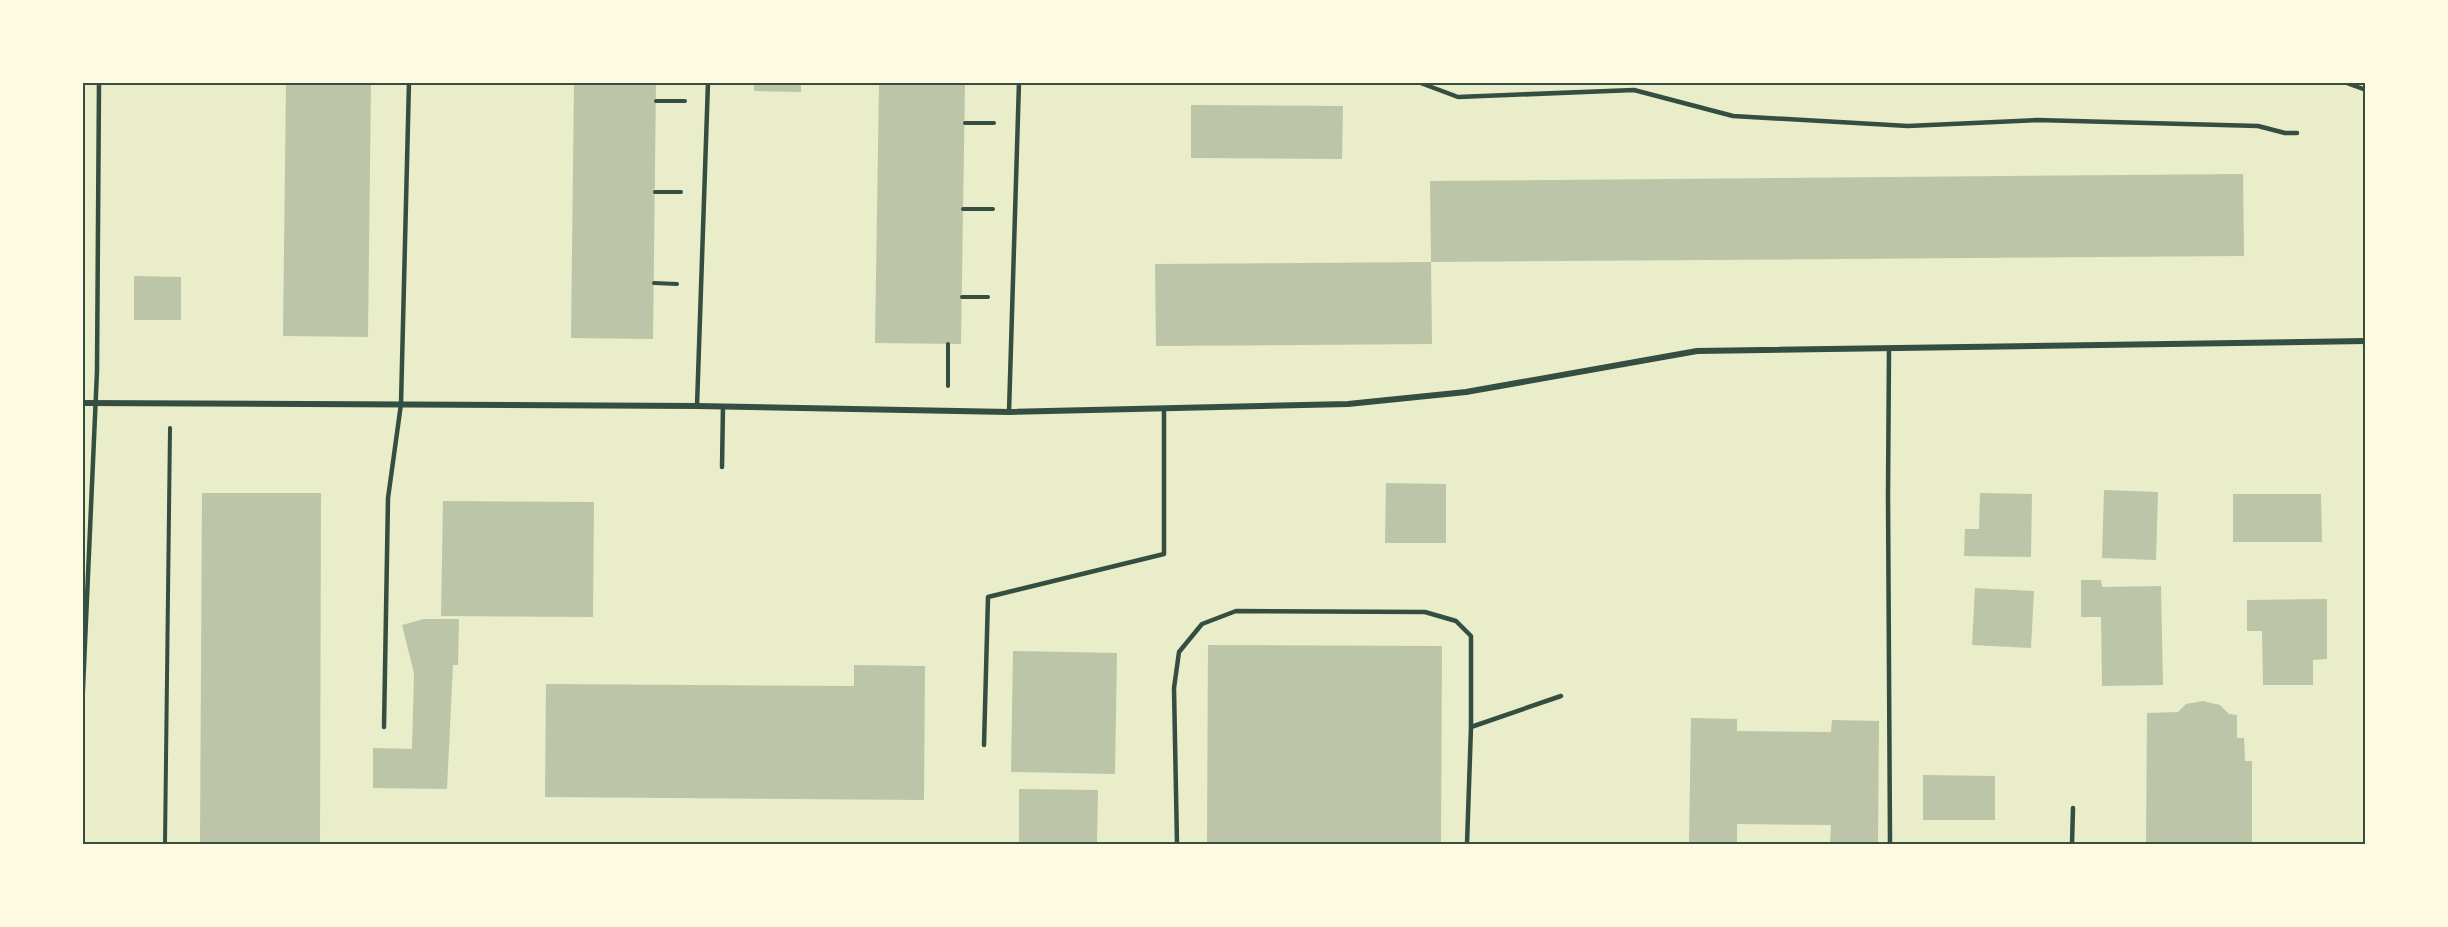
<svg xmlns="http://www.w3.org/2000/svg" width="2448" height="927" font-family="'Golos Text',sans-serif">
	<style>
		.building { fill: #bcc5a7 }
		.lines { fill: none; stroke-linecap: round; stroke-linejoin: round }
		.path { stroke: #344e41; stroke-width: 4 }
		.service { stroke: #344e41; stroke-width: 4.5 }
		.minor { stroke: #344e41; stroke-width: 6 }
		.neatline { fill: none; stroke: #344e41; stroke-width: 2 }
	</style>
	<rect width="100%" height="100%" fill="#e9edc9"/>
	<g class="building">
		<path d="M286 82H371L368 337 283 336Z"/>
		<path d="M574 82H656L653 339 571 338Z"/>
		<path d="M754 82H801V92L754 91Z"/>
		<path d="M879 82H965L961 344 875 343Z"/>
		<path d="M1191 105 1343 106 1342 159 1191 158Z"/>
		<path d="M2243 174 2244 256 1431 262 1430 181Z"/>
		<path d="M1431 262 1432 344 1156 346 1155 264Z"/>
		<path d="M134 276 181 277V320H134Z"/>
		<path d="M1386 483 1446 484V543H1385Z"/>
		<path d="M2104 490 2158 492 2156 560 2102 558Z"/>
		<path d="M202 493H321L320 844H200Z"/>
		<path d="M1980 493 2032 494 2031 557 1964 556 1965 529H1979Z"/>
		<path d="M2233 494H2321L2322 542H2233Z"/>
		<path d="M443 501 594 502 593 617 441 616Z"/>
		<path d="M2081 580H2101L2102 587 2161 586 2163 685 2102 686 2101 617H2081Z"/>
		<path d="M1975 588 2034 591 2031 648 1972 645Z"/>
		<path d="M2327 599V659L2313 660V685H2263L2262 631H2247V600Z"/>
		<path d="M424 619H459L458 665H453L447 789 373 788V748L412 749 414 673 402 625Z"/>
		<path d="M1208 645 1442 646 1441 844H1207Z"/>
		<path d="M1013 651 1117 653 1115 774 1011 772Z"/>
		<path d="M854 665 925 666 924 800 545 797 546 684 854 686Z"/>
		<path d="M2203 701 2220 705 2229 714 2237 715V738H2244L2245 761H2252V844H2146L2147 713 2178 712 2186 704Z"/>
		<path d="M1691 718 1737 719V731L1831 732 1832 720 1879 721 1878 844H1830L1831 825 1737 824V844H1689Z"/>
		<path d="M1923 775 1995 776V820H1923Z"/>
		<path d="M1019 789 1098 790 1097 844H1019Z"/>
	</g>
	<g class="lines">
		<g class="path">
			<path d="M656 101H685"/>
			<path d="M965 123H994"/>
			<path d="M655 192H681"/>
			<path d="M963 209H993"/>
			<path d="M654 283 677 284"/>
			<path d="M962 297H988"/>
			<path d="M948 386V344"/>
			<path d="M165 844 170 428"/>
		</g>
		<g class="service">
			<path d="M1418 82 1458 97 1634 90 1733 116 1908 126 2037 120 2258 126 2285 133H2297"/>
			<path d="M2344 82 2366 90"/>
			<path d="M1889 348 1888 494 1890 844"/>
			<path d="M697 406 708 82"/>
			<path d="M1009 412 1019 82"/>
			<path d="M722 467 723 406"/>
			<path d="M82 711 97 371 99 82"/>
			<path d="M384 727 388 498 401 404 409 82"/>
			<path d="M984 745 988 597 1164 554V408"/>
			<path d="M1177 844 1174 688 1179 652 1202 624 1236 611 1425 612 1456 621 1471 636V727"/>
			<path d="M1467 844 1471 727 1561 696"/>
			<path d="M2072 844 2073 808"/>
		</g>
		<path class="minor" d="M82 403 697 406 1009 412 1348 404 1466 392 1697 351 2366 341"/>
	</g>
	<rect width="2448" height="927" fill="none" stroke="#fefae0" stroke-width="168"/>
	<rect x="84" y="84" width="2280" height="759" class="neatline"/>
</svg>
